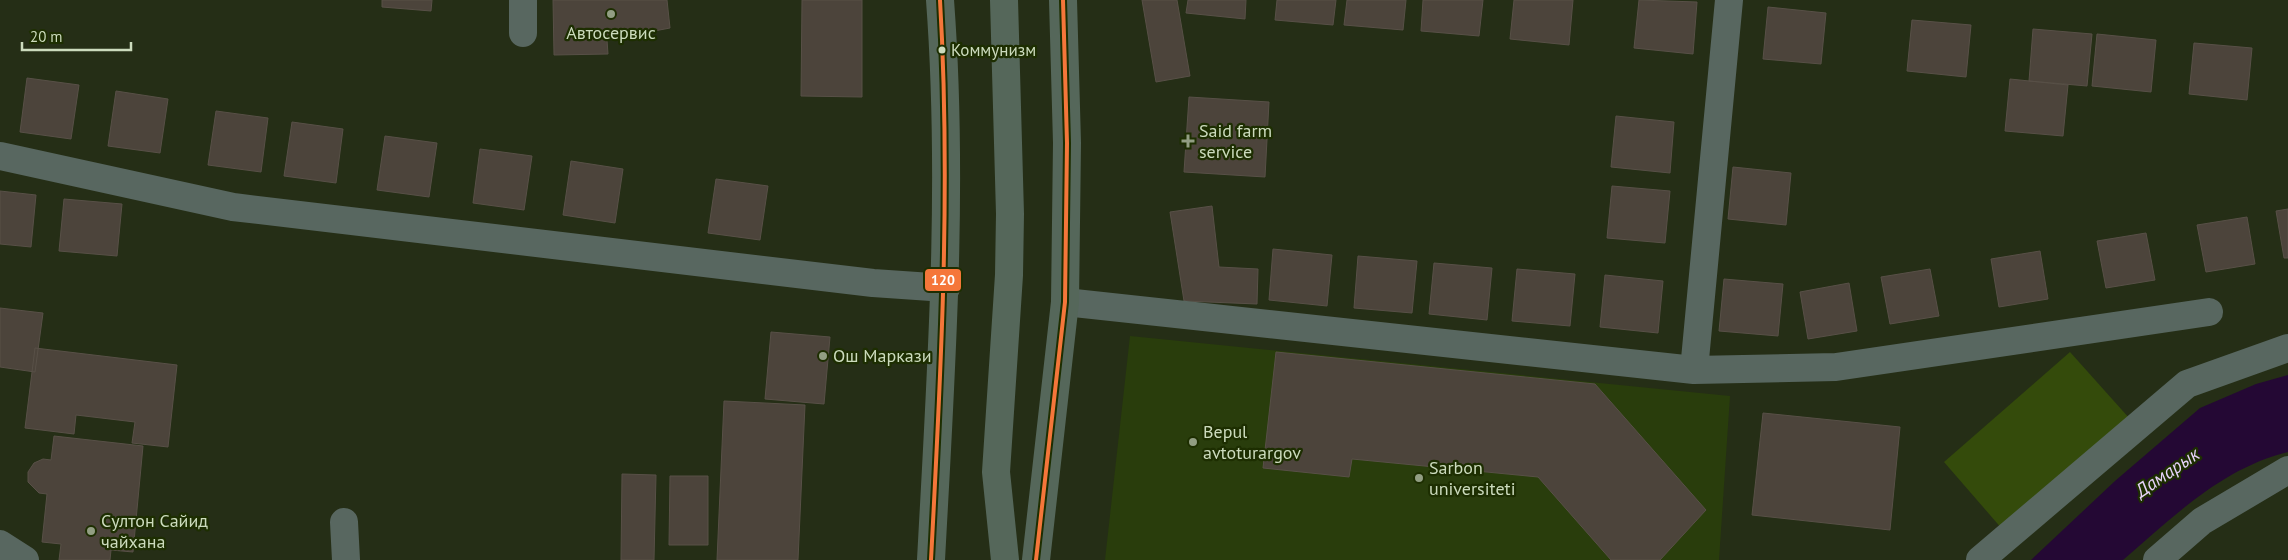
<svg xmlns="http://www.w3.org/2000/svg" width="2288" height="560" font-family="'PT Sans',sans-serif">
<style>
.built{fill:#293d0c}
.green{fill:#344b0b}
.water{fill:#240834}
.building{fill:#4c443b;stroke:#585047}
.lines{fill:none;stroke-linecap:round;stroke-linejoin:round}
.minor{stroke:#586760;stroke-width:28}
.major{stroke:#55675a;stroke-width:28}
.bus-1-casing{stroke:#1d2e01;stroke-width:8}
.bus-1{stroke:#f5763a;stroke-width:4}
.poi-dot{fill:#929e83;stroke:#1d2e01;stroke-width:2}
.bus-dot{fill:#ccdbbd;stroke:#1d2e01;stroke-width:2}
.labels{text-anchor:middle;stroke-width:4.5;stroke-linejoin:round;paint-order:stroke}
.bus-label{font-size:17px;fill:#ccdbbd;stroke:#1d2e01;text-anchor:start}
.poi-label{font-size:18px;fill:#ccdbbd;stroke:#1d2e01;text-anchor:start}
.water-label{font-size:19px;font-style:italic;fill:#e8d3fb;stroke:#1d2e01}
.line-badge{stroke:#1d2e01;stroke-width:2}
.badge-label{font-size:14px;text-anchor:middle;font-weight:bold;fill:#fff}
</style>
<rect width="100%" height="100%" fill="#252e16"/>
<path class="built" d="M1130,336L1730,396L1719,560H1105Z"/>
<path class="green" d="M2070,352L2130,419L2003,530L1944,462Z"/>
<path class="water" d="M2288,375V452C2222,468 2173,517 2123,560H2031L2115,481L2200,408L2256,384Z"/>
<path class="building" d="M382,0H432L431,11L382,7Z
M553,0H667L670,28L607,40L608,54L554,55Z
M802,0H862V97L801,96Z
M1142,0H1177L1190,76L1156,82Z
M1188,0H1246L1245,19L1186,13Z
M1277,0H1336L1333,25L1275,20Z
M1347,0H1406L1403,30L1344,25Z
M1423,0H1483L1479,36L1421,31Z
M1514,0H1573L1569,45L1510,39Z
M1639,0L1697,2L1693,54L1634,48Z
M1768,7L1826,13L1821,64L1763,59Z
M1912,20L1971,25L1966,77L1907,71Z
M2033,29L2092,34L2087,86L2029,81Z
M2097,34L2156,40L2151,92L2092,86Z
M2194,43L2252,48L2247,100L2189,94Z
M27,78L79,85L71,139L20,132Z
M2010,79L2068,85L2063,136L2005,131Z
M116,91L168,99L160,153L108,146Z
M1189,97L1269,102L1265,177L1184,172Z
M216,111L268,118L261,172L208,165Z
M1616,116L1674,122L1670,173L1611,167Z
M292,122L343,129L336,183L284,176Z
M385,136L437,143L429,197L377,190Z
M480,149L532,156L524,210L473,203Z
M571,161L623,169L615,223L563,215Z
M1733,167L1791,173L1786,225L1728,219Z
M716,179L768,186L760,240L708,233Z
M1612,186L1670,191L1665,243L1607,238Z
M0,191L36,195L31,247L0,244Z
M64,199L122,204L117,256L59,251Z
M1212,206L1219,267L1258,269L1257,304L1184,301L1170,212Z
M2288,209V258H2284L2276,211Z
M2247,217L2255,264L2206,272L2197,225Z
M2146,233L2155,280L2106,288L2097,241Z
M1273,249L1332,255L1327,306L1269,300Z
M2040,251L2048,299L1999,307L1991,259Z
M1358,256L1417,261L1412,313L1354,308Z
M1434,263L1492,268L1487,320L1429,314Z
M1517,269L1575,274L1570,326L1512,321Z
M1930,269L1939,316L1890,324L1881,277Z
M1605,275L1663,281L1658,333L1600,327Z
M1724,279L1783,284L1778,336L1719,331Z
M1849,283L1857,331L1808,339L1800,292Z
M0,308L43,313L35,372L0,367Z
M771,332L830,337L824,404L765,399Z
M35,348L177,365L168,447L132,443L135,422L76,415L74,434L25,428Z
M1276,352L1595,384L1706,510L1660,560H1611L1538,477L1352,459L1349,477L1263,468Z
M724,401L805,405L798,560H717Z
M1763,413L1900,427L1890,530L1752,515Z
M54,436L143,446L133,552L111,550L110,560H59L61,544L42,542L47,494L39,493L28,482V472L34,463L43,459L51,460Z
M622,474L656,475L654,560H621Z
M670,476H708V545H669Z"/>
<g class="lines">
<path class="minor" d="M523,33V0
M0,156L233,207L873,283L946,288
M1065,302L1694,370L1836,367L2209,312
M1694,370L1729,0
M344,522L346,560
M0,544L25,560
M1980,560L2187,384L2288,348
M2157,560L2202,521L2288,470"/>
<path class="major" d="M1004,0L1010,214L1009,275L996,472L1005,560
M931,560C941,374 954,186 940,0
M1036,560L1065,302L1067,143L1063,0"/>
<defs>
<path id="bus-1" d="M931,560C941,373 951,187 940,0
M1036,560L1065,302L1067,143L1063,0"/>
</defs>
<use href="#bus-1" class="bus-1-casing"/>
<use href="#bus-1" class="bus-1"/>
</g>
<g class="poi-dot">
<circle cx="611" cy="14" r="5"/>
<path d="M1185.5 133.5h5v5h5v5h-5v5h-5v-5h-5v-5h5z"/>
<circle cx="823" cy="356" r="5"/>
<circle cx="1193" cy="442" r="5"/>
<circle cx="1419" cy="478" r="5"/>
<circle cx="91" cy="531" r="5"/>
</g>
<circle class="bus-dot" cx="942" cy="50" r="4.5"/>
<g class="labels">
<g class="bus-label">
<text x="951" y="56">Коммунизм</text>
</g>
<g class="poi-label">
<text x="611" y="39" text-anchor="middle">Автосервис</text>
<text x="1199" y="137">Said farm<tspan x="1199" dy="21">service</tspan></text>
<text x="833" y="362">Ош Маркази</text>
<text x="1203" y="438">Bepul<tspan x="1203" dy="21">avtoturargov</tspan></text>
<text x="1429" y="474">Sarbon<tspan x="1429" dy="21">universiteti</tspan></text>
<text x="101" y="527">Султон Сайид<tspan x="101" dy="21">чайхана</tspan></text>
</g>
<g class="water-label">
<text transform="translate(2167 472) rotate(-34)" y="7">Дамарык</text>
</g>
</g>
<rect class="line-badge" x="924" y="268" width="38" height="24" rx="5" fill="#f5763a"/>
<g class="badge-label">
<text x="943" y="285">120</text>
</g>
<path d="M22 42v8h109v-8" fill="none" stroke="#ccdbbd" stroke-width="2.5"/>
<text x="30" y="42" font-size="15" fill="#ccdbbd" stroke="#1d2e01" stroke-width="4" paint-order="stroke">20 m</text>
</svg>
